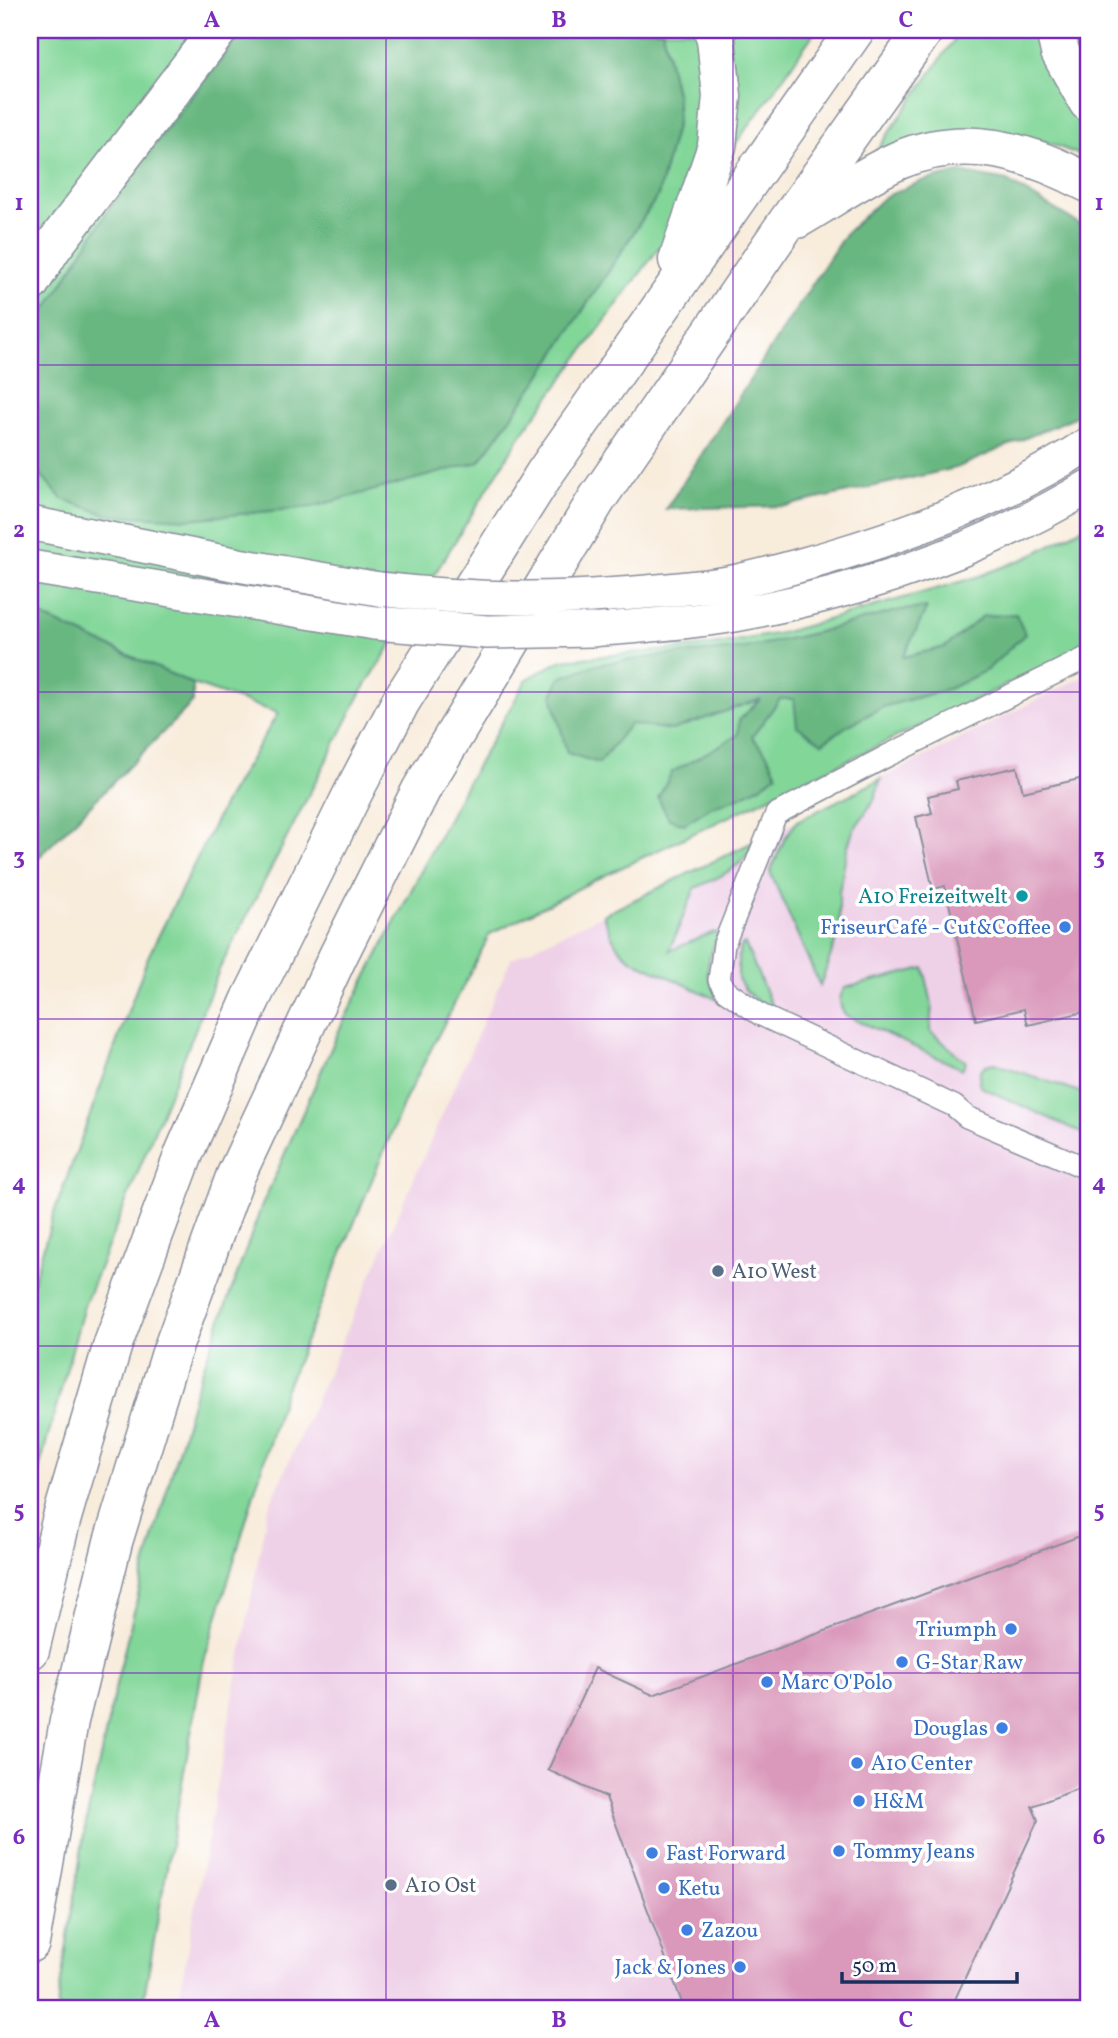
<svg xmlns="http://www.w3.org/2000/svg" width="1118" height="2038" font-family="Vollkorn,serif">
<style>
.built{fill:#eed0e7}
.green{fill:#81d698;stroke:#4e827b;stroke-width:2}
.forest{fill:#68b780;stroke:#42736f;stroke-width:2}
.building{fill:#da99bb}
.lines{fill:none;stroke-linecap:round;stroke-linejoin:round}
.street-casing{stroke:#8a8e9c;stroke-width:24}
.primary-casing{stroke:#8a8e9c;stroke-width:36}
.highway-casing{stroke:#8a8e9c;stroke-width:41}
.street{stroke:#fff;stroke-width:21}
.primary{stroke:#fff;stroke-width:33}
.highway{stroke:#fff;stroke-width:38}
.primary-bridge-casing{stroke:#8a8e9c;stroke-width:36;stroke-linecap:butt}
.primary-bridge{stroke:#fff;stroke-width:33}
.grid{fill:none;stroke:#7b2cbf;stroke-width:2;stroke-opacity:0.55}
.culture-dot{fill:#0f9aa8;stroke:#fff;stroke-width:2.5}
.shop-dot{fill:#3f7fe0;stroke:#fff;stroke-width:2.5}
.service-dot{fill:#5c6f8a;stroke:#fff;stroke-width:2.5}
.labels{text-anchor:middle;stroke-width:7;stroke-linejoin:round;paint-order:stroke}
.culture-label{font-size:21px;fill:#0d838f;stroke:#fff;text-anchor:end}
.shop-label{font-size:21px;fill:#366cbe;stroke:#fff;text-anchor:start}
.service-label{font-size:21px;fill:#4e5e75;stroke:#fff;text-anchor:start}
.neatline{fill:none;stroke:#7b2cbf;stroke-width:2.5}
.grid-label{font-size:23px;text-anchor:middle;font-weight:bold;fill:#7b2cbf}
</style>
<rect width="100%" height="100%" fill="#fff"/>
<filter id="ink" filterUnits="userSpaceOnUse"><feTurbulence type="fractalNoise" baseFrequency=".0143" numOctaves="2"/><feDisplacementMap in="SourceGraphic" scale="14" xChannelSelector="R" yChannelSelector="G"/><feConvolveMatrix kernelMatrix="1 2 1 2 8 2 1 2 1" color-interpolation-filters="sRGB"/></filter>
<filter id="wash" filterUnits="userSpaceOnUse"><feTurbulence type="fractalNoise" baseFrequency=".00686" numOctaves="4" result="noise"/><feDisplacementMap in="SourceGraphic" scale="28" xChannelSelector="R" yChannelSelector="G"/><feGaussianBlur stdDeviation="1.57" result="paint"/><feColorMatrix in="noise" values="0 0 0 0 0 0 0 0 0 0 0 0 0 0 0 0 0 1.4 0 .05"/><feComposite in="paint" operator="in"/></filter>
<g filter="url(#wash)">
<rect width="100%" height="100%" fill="#f8ecdb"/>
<path class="built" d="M1088,674V2008H177L267,1511L511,959L797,821Z"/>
<path class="green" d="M30,30H244L132,173L30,335Z
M662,30H816L767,101L519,438L360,695L220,968L84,1306L30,1502V1291L55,1210L148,957L226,800L278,713L193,684L30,611V462L62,499L108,515L479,462L537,381L658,195L677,122V98Z
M961,30H1042L1088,119V158L1041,140L1007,133L872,157Z
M1088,525V646L593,881L490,934L405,1100L284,1393L203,1665L142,2008H57L85,1827L117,1680L146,1563L197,1385L262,1205L341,1026L463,790L527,679L562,660L706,646L781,633L974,578L1026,558Z
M881,779L874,800L853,831L847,849L839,893V932L820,986L770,872L785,838L797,821Z
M755,841C744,868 720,877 695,888L669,951L714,932L717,933L718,935C706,966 700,977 725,1003L636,962C614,949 612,937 603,915Z
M745,944L746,946L772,1007C756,1004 746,993 738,979V957L742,945Z
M924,968L932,1004L930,1031L966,1062L962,1069L845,1015C839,1005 838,997 845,988Z
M994,1063L1088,1095V1136L983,1088L979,1083L980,1071L986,1065Z"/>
<path class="forest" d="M244,30H662L677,98V122L658,195L537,381L479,462L312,507L190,519L108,515L62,499L30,462V335L132,173Z
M959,172L1007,181L1088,229V407L1072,418L956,468L786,506L666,509L845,234L884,197L922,181Z
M927,608L903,657L945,647L983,616L1016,614L1025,634L987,670L951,688L883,707L847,726L822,743L797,726L794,699H780L752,737L767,754L777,774L761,786L739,797L711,807L684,824L669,819L658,798L672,772L738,735L739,720L761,699L672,730L630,724L599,763L567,753L552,695L560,678L594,665L665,655L740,649L811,634L900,610Z
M30,611L193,684V702L30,866Z"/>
<g id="blocks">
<path class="building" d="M1017,767L1023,792L1088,777V1011L1028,1025L1024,1009L976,1020L945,886L933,889L916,817L932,813L928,796L958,789L956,781Z
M1088,1533V1785L1032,1806L1038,1820L951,2008H684L606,1797L548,1770L595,1668L653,1695Z"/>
</g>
</g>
<g filter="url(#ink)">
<use href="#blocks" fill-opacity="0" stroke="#8a8e9c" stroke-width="2"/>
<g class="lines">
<defs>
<path id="street" d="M1088,657L887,756L776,814L724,944L719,980L726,991L761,1015L954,1106L967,1117L1088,1169"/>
<path id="primary" d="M30,523L238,565L379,589
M30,567L375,623
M607,595C647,592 688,589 728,583C761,577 794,567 826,558C918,531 1008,496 1088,444
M592,630C640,626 688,623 735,615C858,592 980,552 1088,487"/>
<path id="highway" d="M1055,30L1060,52L1088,102
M797,219C830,200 863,176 899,160C964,132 1028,151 1088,183
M678,260L717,146L722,96L716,39L713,30
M30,283L52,248L218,30
M30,1650L61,1521L113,1344L185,1151L251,999L354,791L401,701L545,473L855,30
M30,1943L69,1721L113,1542L170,1356L235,1177L338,956L421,790L597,499L783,228L924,30"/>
</defs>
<use href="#street" class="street-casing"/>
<use href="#primary" class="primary-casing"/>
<use href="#highway" class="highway-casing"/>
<use href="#street" class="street"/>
<use href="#primary" class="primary"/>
<use href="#highway" class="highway"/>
<defs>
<path id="primary-bridge" d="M379,589C455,598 530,601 607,595
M375,623L487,632L592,630"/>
</defs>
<use href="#primary-bridge" class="primary-bridge-casing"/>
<use href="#primary-bridge" class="primary-bridge"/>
</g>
</g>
<path class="grid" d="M386,30V2008M733,30V2008M30,365H1088M30,692H1088M30,1019H1088M30,1346H1088M30,1673H1088"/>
<circle class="culture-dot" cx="1022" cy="896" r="7"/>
<g class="shop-dot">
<circle cx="1065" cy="927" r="7"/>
<circle cx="1011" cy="1629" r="7"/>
<circle cx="902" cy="1662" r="7"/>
<circle cx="767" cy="1682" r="7"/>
<circle cx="1002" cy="1728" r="7"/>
<circle cx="857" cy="1763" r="7"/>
<circle cx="859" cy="1801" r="7"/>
<circle cx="839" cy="1851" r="7"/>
<circle cx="652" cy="1853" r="7"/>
<circle cx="664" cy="1888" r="7"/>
<circle cx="687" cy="1930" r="7"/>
<circle cx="740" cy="1967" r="7"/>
</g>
<g class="service-dot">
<circle cx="718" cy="1271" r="7"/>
<circle cx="391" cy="1885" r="7"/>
</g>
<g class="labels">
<g class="culture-label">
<text x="1008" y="903">A10 Freizeitwelt</text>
</g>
<g class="shop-label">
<text x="1051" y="934" text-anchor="end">FriseurCafé - Cut&amp;Coffee</text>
<text x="997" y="1636" text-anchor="end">Triumph</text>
<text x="916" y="1669">G-Star Raw</text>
<text x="781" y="1689">Marc O'Polo</text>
<text x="988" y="1735" text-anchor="end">Douglas</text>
<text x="871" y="1770">A10 Center</text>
<text x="873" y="1808">H&amp;M</text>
<text x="853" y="1858">Tommy Jeans</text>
<text x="666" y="1860">Fast Forward</text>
<text x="678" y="1895">Ketu</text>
<text x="701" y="1937">Zazou</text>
<text x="726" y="1974" text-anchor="end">Jack &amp; Jones</text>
</g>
<g class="service-label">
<text x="732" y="1278">A10 West</text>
<text x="405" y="1892">A10 Ost</text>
</g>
</g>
<rect width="1118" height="2038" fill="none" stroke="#fff" stroke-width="77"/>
<path d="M842 1972v10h175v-10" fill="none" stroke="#1b2f5e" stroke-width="3.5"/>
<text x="852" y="1972" font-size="21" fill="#1b2f5e" stroke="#ffffff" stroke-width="5" paint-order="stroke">50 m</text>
<rect x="38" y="38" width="1042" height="1962" class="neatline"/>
<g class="grid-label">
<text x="212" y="27">A</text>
<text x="559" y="27">B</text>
<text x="906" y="27">C</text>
<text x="19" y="210">1</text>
<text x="1099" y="210">1</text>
<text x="19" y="537">2</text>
<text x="1099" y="537">2</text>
<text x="19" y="864">3</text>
<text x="1099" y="864">3</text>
<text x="19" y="1190">4</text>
<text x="1099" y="1190">4</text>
<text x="19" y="1517">5</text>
<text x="1099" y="1517">5</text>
<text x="19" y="1844">6</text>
<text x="1099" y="1844">6</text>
<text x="212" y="2027">A</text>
<text x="559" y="2027">B</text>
<text x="906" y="2027">C</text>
</g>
</svg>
